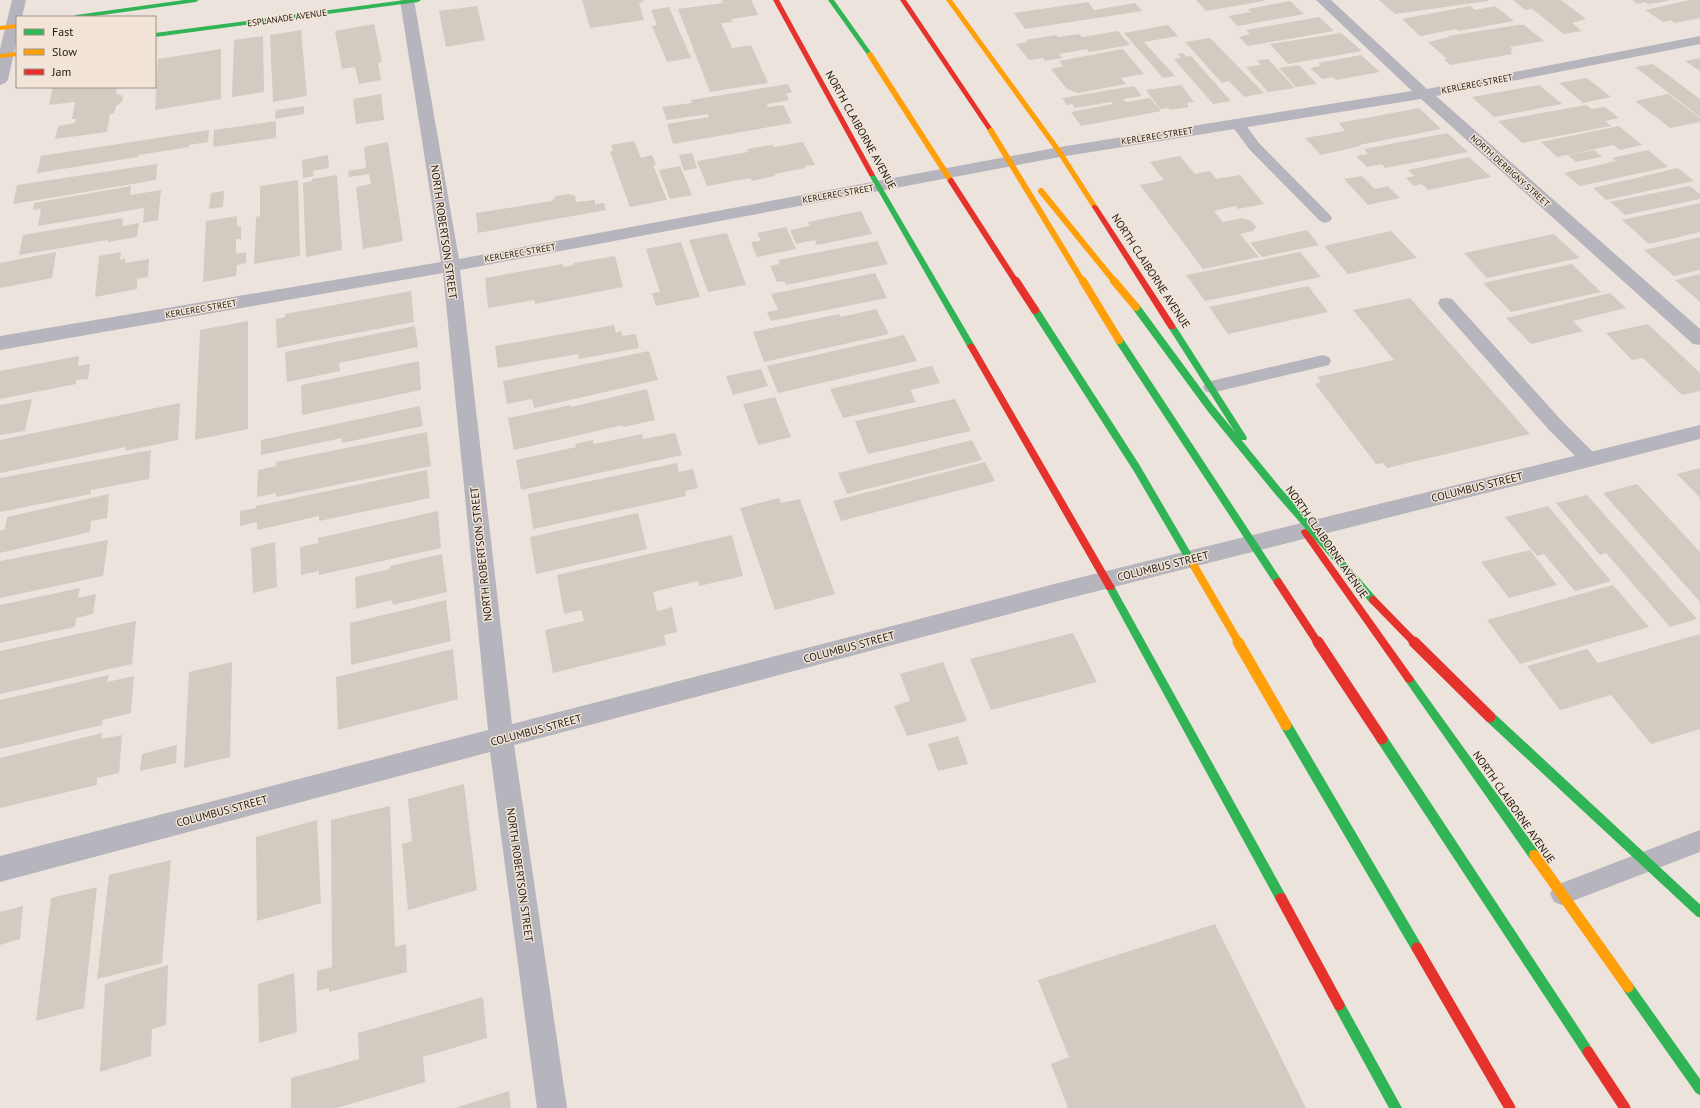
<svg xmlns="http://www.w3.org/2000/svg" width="1700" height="1108" font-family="'PT Sans',sans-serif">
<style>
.building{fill:#d3cac2}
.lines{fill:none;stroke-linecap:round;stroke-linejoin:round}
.lane{fill:#b6b4bd;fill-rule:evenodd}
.street{fill:#b6b4bd;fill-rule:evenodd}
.fast{fill:#30b455;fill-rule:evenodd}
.slow{fill:#ff9f0a;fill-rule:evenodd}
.jam{fill:#e5322d;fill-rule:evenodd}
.fast-bridge-far1{stroke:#30b455;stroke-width:8}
.fast-bridge{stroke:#30b455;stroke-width:11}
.slow-bridge-far2{stroke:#ff9f0a;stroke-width:6}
.slow-bridge-far1{stroke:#ff9f0a;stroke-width:8}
.slow-bridge{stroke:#ff9f0a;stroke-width:11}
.jam-bridge-far2{stroke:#e5322d;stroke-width:6}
.jam-bridge-far1{stroke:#e5322d;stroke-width:8}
.jam-bridge{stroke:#e5322d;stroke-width:11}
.labels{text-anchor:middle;stroke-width:3;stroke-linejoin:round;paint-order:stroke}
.far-street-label{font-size:9px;fill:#1c1812;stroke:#f2e4d6}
.street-label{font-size:11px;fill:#1c1812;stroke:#f2e4d6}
</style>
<rect width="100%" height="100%" fill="#ece4dc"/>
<path class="building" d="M582,0H643L644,2L639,3L644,20L590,28Z
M722,0H751L758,15L731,19L732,22L721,23L732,48L751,45L768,83L710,92L678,9L723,3Z
M1196,0H1264V1L1206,11Z
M1379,0H1488V1L1395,14Z
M1513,0H1561L1586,19L1572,23L1582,31L1564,34L1532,9L1525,10Z
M1632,0H1668V1L1648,4L1645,2L1637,4Z
M1690,0H1700V18L1675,23L1671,20L1663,22L1645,10Z
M1290,1L1304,14L1238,26L1228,16L1251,12L1248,9Z
M1088,2L1094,10L1135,3L1142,11L1025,29L1014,13Z
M477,6L485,40L446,47L439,11Z
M1470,6L1475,10L1495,6L1514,21L1459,31L1456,29L1420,36L1402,19Z
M669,7L691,58L667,62L652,26L657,25L651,10Z
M1319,17L1334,31L1248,46L1239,37L1250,34L1246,30Z
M374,24L382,62L378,63L381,80L359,84L355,67L342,69L335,31Z
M1168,25L1178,36L1144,42L1175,76L1163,78L1124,33Z
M1517,25H1524L1544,41L1510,47L1513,50L1510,51L1513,54L1450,65L1444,59H1447L1428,42L1450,37L1448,36Z
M301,30L307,96L273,102L270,35Z
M1118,31L1130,45L1089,52L1087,49L1059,54L1062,58L1045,61L1043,58L1029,60L1016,44L1027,42L1026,40L1056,35L1058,37L1079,34L1082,37Z
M1341,33L1362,51L1288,64L1270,44Z
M263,36L264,92L232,97L234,40Z
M1210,38L1264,93L1244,97L1229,81L1222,83L1185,42Z
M221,49V99L155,110L158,59Z
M1123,49L1144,74L1121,78L1126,84L1078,93L1067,89L1051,69L1063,66L1059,61Z
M1183,53L1187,57L1191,56L1231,101L1213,104L1174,59L1181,58L1178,54Z
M1361,55L1380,72L1336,80L1333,77L1322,79L1310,68L1321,66L1318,63Z
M1700,58V71L1685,61Z
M1268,59L1295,88L1268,92L1246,67L1261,65L1257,60Z
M1653,64L1700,99V117L1635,67Z
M1299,65L1317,84L1296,87L1279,68Z
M1587,78L1611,97L1583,103L1559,83Z
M788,84L792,92L786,94L789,100L767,104L768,107L783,105L792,123L673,144L667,124L709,117L708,114L667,120L662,107L692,103L691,100Z
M1181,85L1194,102L1187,103L1189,107L1170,110L1168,108L1160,109L1146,90Z
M1539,85L1562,104L1494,117L1472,97Z
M1134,86L1142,96L1123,99L1126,102L1150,98L1161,111L1081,126L1071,112L1113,104L1111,102L1075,108L1072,104L1067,105L1062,98Z
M53,87H117L116,93L123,96L122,102L116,106L114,113L110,114L107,132L55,139L58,126L75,123L76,119H72L75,102L49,105Z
M381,94L384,120L356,124L353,99Z
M1668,94L1700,118V122L1670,128L1635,101Z
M1586,105L1592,109L1605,107L1619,118L1605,121L1611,126L1522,143L1498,121Z
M304,106V114L275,119L276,110Z
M1419,108L1441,129L1359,145L1360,146L1321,155L1305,138L1345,131L1339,123Z
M276,121V138L213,147L214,130Z
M1619,126L1642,145L1620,150L1614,145L1557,157L1541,142Z
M209,130L208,142L189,145V147L139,155L138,157L37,173L41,156Z
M1447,133L1468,152L1385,168L1382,164L1367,167L1356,156L1368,154L1364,149Z
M634,141L641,158L652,155L656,165H653L667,200L630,207L610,152L613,151L611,145Z
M388,142L403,241L363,249L356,187L371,184L369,174L349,177L348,171L366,168L364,147Z
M803,142L815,165L805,166V168L775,174V176L752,181L750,178L707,186L697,161L748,152L747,149L772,145L774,147Z
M1594,150L1602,157L1576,162L1568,155Z
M1648,150L1668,167L1580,186L1564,173L1616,161L1612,158Z
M692,153L697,168L684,171L679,155Z
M328,155L329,168L313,171L314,176L303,178L302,160Z
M1180,156L1195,174L1210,171L1216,179L1240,175L1264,204L1238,209L1236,206L1214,211L1223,222L1242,218L1251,221L1256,227L1253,231L1240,234L1259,257L1203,269L1140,185L1164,180L1150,162Z
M1469,157L1491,177L1428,190L1422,184L1414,186L1406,178L1414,176L1408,170Z
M157,164L156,180L13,204L17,185Z
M680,166L692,195L670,199L659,170Z
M1678,168L1694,181L1606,200L1593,188Z
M337,175L342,250L306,257L303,183L312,181V179Z
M1362,176L1375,189L1388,186L1400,198L1368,205L1344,179Z
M298,180L300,256L254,264L256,217L260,216V186Z
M131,186L130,195L161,190L158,220L143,223L144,208L38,226L41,209L33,210L34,203Z
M1690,186L1700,194V199L1625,215L1610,202Z
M224,191L223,207L209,209L211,193Z
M570,194L575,196L576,202L595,200V204L604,203L606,210L478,233L476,213L552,201L556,196Z
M1700,203V232L1649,244L1622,220Z
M861,211L872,234L817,245L815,240L796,244L790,230L810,226L808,222Z
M237,216V227L241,226V239H236V254L246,252V263L237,265L236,276L203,282L206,221Z
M123,218L122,226L139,223L137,237L108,242V240L19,255L23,235Z
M786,227L796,249L757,257L751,242L761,241L757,233Z
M1307,230L1319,245L1262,257L1250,243Z
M1391,231L1417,258L1348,274L1324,246Z
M727,233L746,285L708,292L689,240Z
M1554,234L1580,258L1487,278L1464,253Z
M1700,237V270L1674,276L1644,250Z
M877,241L888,264L786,285L784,281L777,282L770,266L780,264L778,260Z
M681,242L700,297L656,306L652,293L660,292L646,249Z
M56,252L52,278L0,288V263Z
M121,252L120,260L125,258V263L149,259L148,277L137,279V289L95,297L99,256Z
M1300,252L1321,277L1205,301L1186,275Z
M615,256L623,287L535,304L534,300L488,308L485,278L563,264V267L574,265V263Z
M1572,264L1601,292L1511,312L1483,283Z
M875,273L887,298L771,321L767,312L778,310L771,294Z
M1700,274V302L1675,280Z
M1308,286L1328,312L1228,334L1209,307Z
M411,291L414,322L277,348L276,319L285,317V314Z
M1610,293L1626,308L1573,321L1583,331L1531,344L1506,318Z
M1410,298L1530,434L1387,468L1383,463L1376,464L1315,384L1321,382L1317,377L1394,360L1353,310Z
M876,309L889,334L764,362L753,332L839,314L841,317Z
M248,321V429L195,440L200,330Z
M1648,324L1700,373V391L1682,395L1643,358L1632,360L1606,333Z
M614,325L616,333L621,331L622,336L636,334L639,348L579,359L578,354L498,368L495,346Z
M415,326L418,347L339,363L340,371L287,382L285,352Z
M904,335L917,361L778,393L767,366Z
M649,351L658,380L534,408L532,399L507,404L503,381Z
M79,356L78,366L90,364L88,379L76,380V384L0,399V371Z
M419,361L421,390L302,415L301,385Z
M932,366L940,383L910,390L916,402L843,418L830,389Z
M761,369L768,386L733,395L726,376Z
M647,389L655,420L623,427V425L514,450L508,418L571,405V407Z
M775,397L791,437L758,445L743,404Z
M32,399L25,431L0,435V405Z
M955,399L971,431L868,454L855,421Z
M180,403L178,440L125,451L126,447L0,473V440Z
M420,406L423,426L342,443V438L261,455V440Z
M427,432L431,466L276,497V493L257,497L258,470L276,466V462Z
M675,433L682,455L521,490L516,460L576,447L575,444L593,440L594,444L642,434L643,439Z
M972,440L982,460L847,494L838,473Z
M151,450L149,479L91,490V494L0,512V478Z
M985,462L995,481L841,521L833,501Z
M677,463L679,472L693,469L698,488L685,491L686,496L533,529L528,494Z
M1700,468V498L1677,474Z
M427,470L430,498L319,521V516L257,530V522L240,526V511L256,508V506Z
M1637,484L1700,552V602L1603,493Z
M109,494L107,518L91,521L90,532L0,553V531L5,529L7,517Z
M1587,495L1697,619L1670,627L1606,553L1600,555L1556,503Z
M779,498L781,503L800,499L835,594L775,610L740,508Z
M1548,506L1611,581L1575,591L1544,554L1537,556L1505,517Z
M438,511L441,548L319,575V571L301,575L300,547L319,543L318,538Z
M638,513L647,549L536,574L530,537Z
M732,535L743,576L699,586L698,581L653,592L657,611L672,607L677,632L664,635L666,645L553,673L545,630L584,621L581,610L564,614L557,575Z
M108,540L103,576L0,598V561Z
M275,542L277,587L253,593L251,548Z
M1530,550L1557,585L1509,598L1481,562Z
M442,554L447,592L393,605L392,600L356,609L355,577L390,569V566Z
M1613,585L1649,627L1520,664L1487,620Z
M80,588L78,598L96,594L93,614L76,618L75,627L0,643V605Z
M446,600L451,641L351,665L350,623Z
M136,621L132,664L0,694V651Z
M1073,633L1097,682L991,710L970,659Z
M1700,634V729L1651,744L1611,695L1560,710L1527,666L1587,649L1598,663Z
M453,649L458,699L338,730L336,677Z
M232,662L230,757L184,768L189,672Z
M943,662L967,721L907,736L894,706L910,701L900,674Z
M109,675L107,682L134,676L131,713L102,720V725L0,749V700Z
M102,733L101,739L122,735L119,773L97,778V785L0,808V758Z
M958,736L968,764L938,771L928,744Z
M177,745L176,763L140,771L142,754Z
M464,784L477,890L408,910L402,844L412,841L408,799Z
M390,806L395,947L406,944L407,972L329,992V988L317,991V971L332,967L331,820Z
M317,820L321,903L257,921L256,837Z
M171,860L162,963L97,979L109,875Z
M97,887L84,1008L36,1021L51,898Z
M23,906L20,939L0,945V912Z
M1215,924L1306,1108H1068L1051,1064L1069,1057L1038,980Z
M168,965L166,1025L152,1029L151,1056L100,1072L105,984Z
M294,973L297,1032L259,1043L258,984Z
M483,997L487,1038L423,1057L425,1082L337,1108H291V1078L359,1059L358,1033Z
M509,1091L511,1108H455Z"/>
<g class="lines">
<path class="lane" d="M1237,119L1242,120L1259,143L1330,215L1332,218L1330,221L1325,223L1320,221L1249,149L1230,123L1232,120Z
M1446,298L1452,299L1562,421L1595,454L1598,459L1595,464L1589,466L1583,464L1550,431L1440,307L1438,303L1440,299Z
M1323,355L1329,357L1331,361L1329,365L1211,393L1205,391L1203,387L1205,383L1211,381Z
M1700,830V852L1562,905L1554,902L1550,894L1554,886Z"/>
<path class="street" d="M12,0H26L22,17H17V39L8,80L5,83L0,85V49Z
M400,0H414L459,259L1060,147L1412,91L1316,0H1331L1427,89L1700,36V44L1436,96L1700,329V345L1693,344L1421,99L1060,157L460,270L512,724L1066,581L1700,425V439L1066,599L514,745L567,1108H537L490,752L0,882V856L488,730L443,273L0,350V336L441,262Z"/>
<path class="fast" d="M184,0H199L196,2L88,17H73L76,15Z
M405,0H421L418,2L155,37V33Z
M828,0H834L873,55L872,56H868Z
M872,173L875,175L975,346L974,348H968L967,346L869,175Z
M1172,324L1175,325L1246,436L1247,438L1246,440H1240L1168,327Z
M1110,583L1113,584L1285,894L1287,898L1285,902L1281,903L1277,902L1107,590L1105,587L1107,584Z
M1409,675L1412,676L1538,851L1539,855L1538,859L1534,860L1530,859L1406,682L1404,679L1406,676Z
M1628,981L1632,983L1700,1079V1095L1696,1093L1624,991L1622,987L1624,983Z
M1339,999L1343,1001L1402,1108H1389L1335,1009L1333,1005L1335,1001Z"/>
<path class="slow" d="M946,0H952L1062,151L1098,207L1097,209H1093L1057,153Z
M17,24V28L0,30V26Z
M17,52V56L0,58V54Z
M1534,850L1538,851L1632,983L1634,987L1632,991L1628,993L1624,991L1530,859L1529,855L1530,851Z"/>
<path class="jam" d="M773,0H779L875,175L874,176H870L869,175Z
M900,0H906L994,131L993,132H989Z
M1093,205H1095L1098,207L1175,325V329H1169L1092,207Z
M971,343L975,346L1113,584L1115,587L1113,590H1107L967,346Z
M1305,529L1308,530L1412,676L1414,679L1412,682L1409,683L1406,682L1302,534L1301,532L1302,530Z
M1281,893L1285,894L1343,1001L1345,1005L1343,1009L1339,1011L1335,1009L1277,902L1275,898L1277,894Z"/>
<path class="fast-bridge-far1" d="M1136,307L1211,409L1277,490L1373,600
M1035,310L1136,467L1194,566
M1119,340L1278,582"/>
<path class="fast-bridge" d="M1490,717L1700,912
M1286,725L1417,948
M1382,739L1588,1052"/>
<path class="slow-bridge-far2" d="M870,55L951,181
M991,131L1083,282
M1041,191L1115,282"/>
<path class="slow-bridge-far1" d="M1083,281L1119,340
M1114,281L1136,307
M1194,566L1239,643"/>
<path class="slow-bridge" d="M1238,642L1286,725"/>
<path class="jam-bridge-far2" d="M951,181L1016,282"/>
<path class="jam-bridge-far1" d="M1016,281L1035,310
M1278,582L1318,643
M1373,600L1415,643"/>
<path class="jam-bridge" d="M1318,642L1382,739
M1414,642L1490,717
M1417,948L1510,1108
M1588,1052L1625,1108"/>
</g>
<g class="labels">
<g class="far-street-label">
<text transform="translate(287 18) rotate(-8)" y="3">ESPLANADE AVENUE</text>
<text transform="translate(1477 84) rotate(-11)" y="3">KERLEREC STREET</text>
<text transform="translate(1157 136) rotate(-9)" y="3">KERLEREC STREET</text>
<text transform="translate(1510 171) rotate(42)" y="3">NORTH DERBIGNY STREET</text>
<text transform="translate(838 194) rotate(-10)" y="3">KERLEREC STREET</text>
<text transform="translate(520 253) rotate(-10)" y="3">KERLEREC STREET</text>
<text transform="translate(201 309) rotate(-10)" y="3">KERLEREC STREET</text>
</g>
<g class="street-label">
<text transform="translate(861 130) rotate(61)" y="4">NORTH CLAIBORNE AVENUE</text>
<text transform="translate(444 232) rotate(82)" y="4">NORTH ROBERTSON STREET</text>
<text transform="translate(1151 271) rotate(57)" y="4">NORTH CLAIBORNE AVENUE</text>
<text transform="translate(1477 487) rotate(-14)" y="4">COLUMBUS STREET</text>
<text transform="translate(1327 542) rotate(55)" y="4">NORTH CLAIBORNE AVENUE</text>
<text transform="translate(481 554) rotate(-96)" y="4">NORTH ROBERTSON STREET</text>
<text transform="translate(1163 566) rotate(-14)" y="4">COLUMBUS STREET</text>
<text transform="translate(849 647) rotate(-15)" y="4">COLUMBUS STREET</text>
<text transform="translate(536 730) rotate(-15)" y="4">COLUMBUS STREET</text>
<text transform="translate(1514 807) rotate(55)" y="4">NORTH CLAIBORNE AVENUE</text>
<text transform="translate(222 811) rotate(-15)" y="4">COLUMBUS STREET</text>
<text transform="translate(520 875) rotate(82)" y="4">NORTH ROBERTSON STREET</text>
</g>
</g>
<rect x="16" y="16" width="140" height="72" fill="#f2e4d6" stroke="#9c9288"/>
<rect x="24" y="29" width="20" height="6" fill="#30b455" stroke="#9c9288"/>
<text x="52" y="36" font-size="12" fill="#1c1812">Fast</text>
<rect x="24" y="49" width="20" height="6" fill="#ff9f0a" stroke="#9c9288"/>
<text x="52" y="56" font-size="12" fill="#1c1812">Slow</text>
<rect x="24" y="69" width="20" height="6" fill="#e5322d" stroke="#9c9288"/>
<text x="52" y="76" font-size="12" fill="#1c1812">Jam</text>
</svg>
